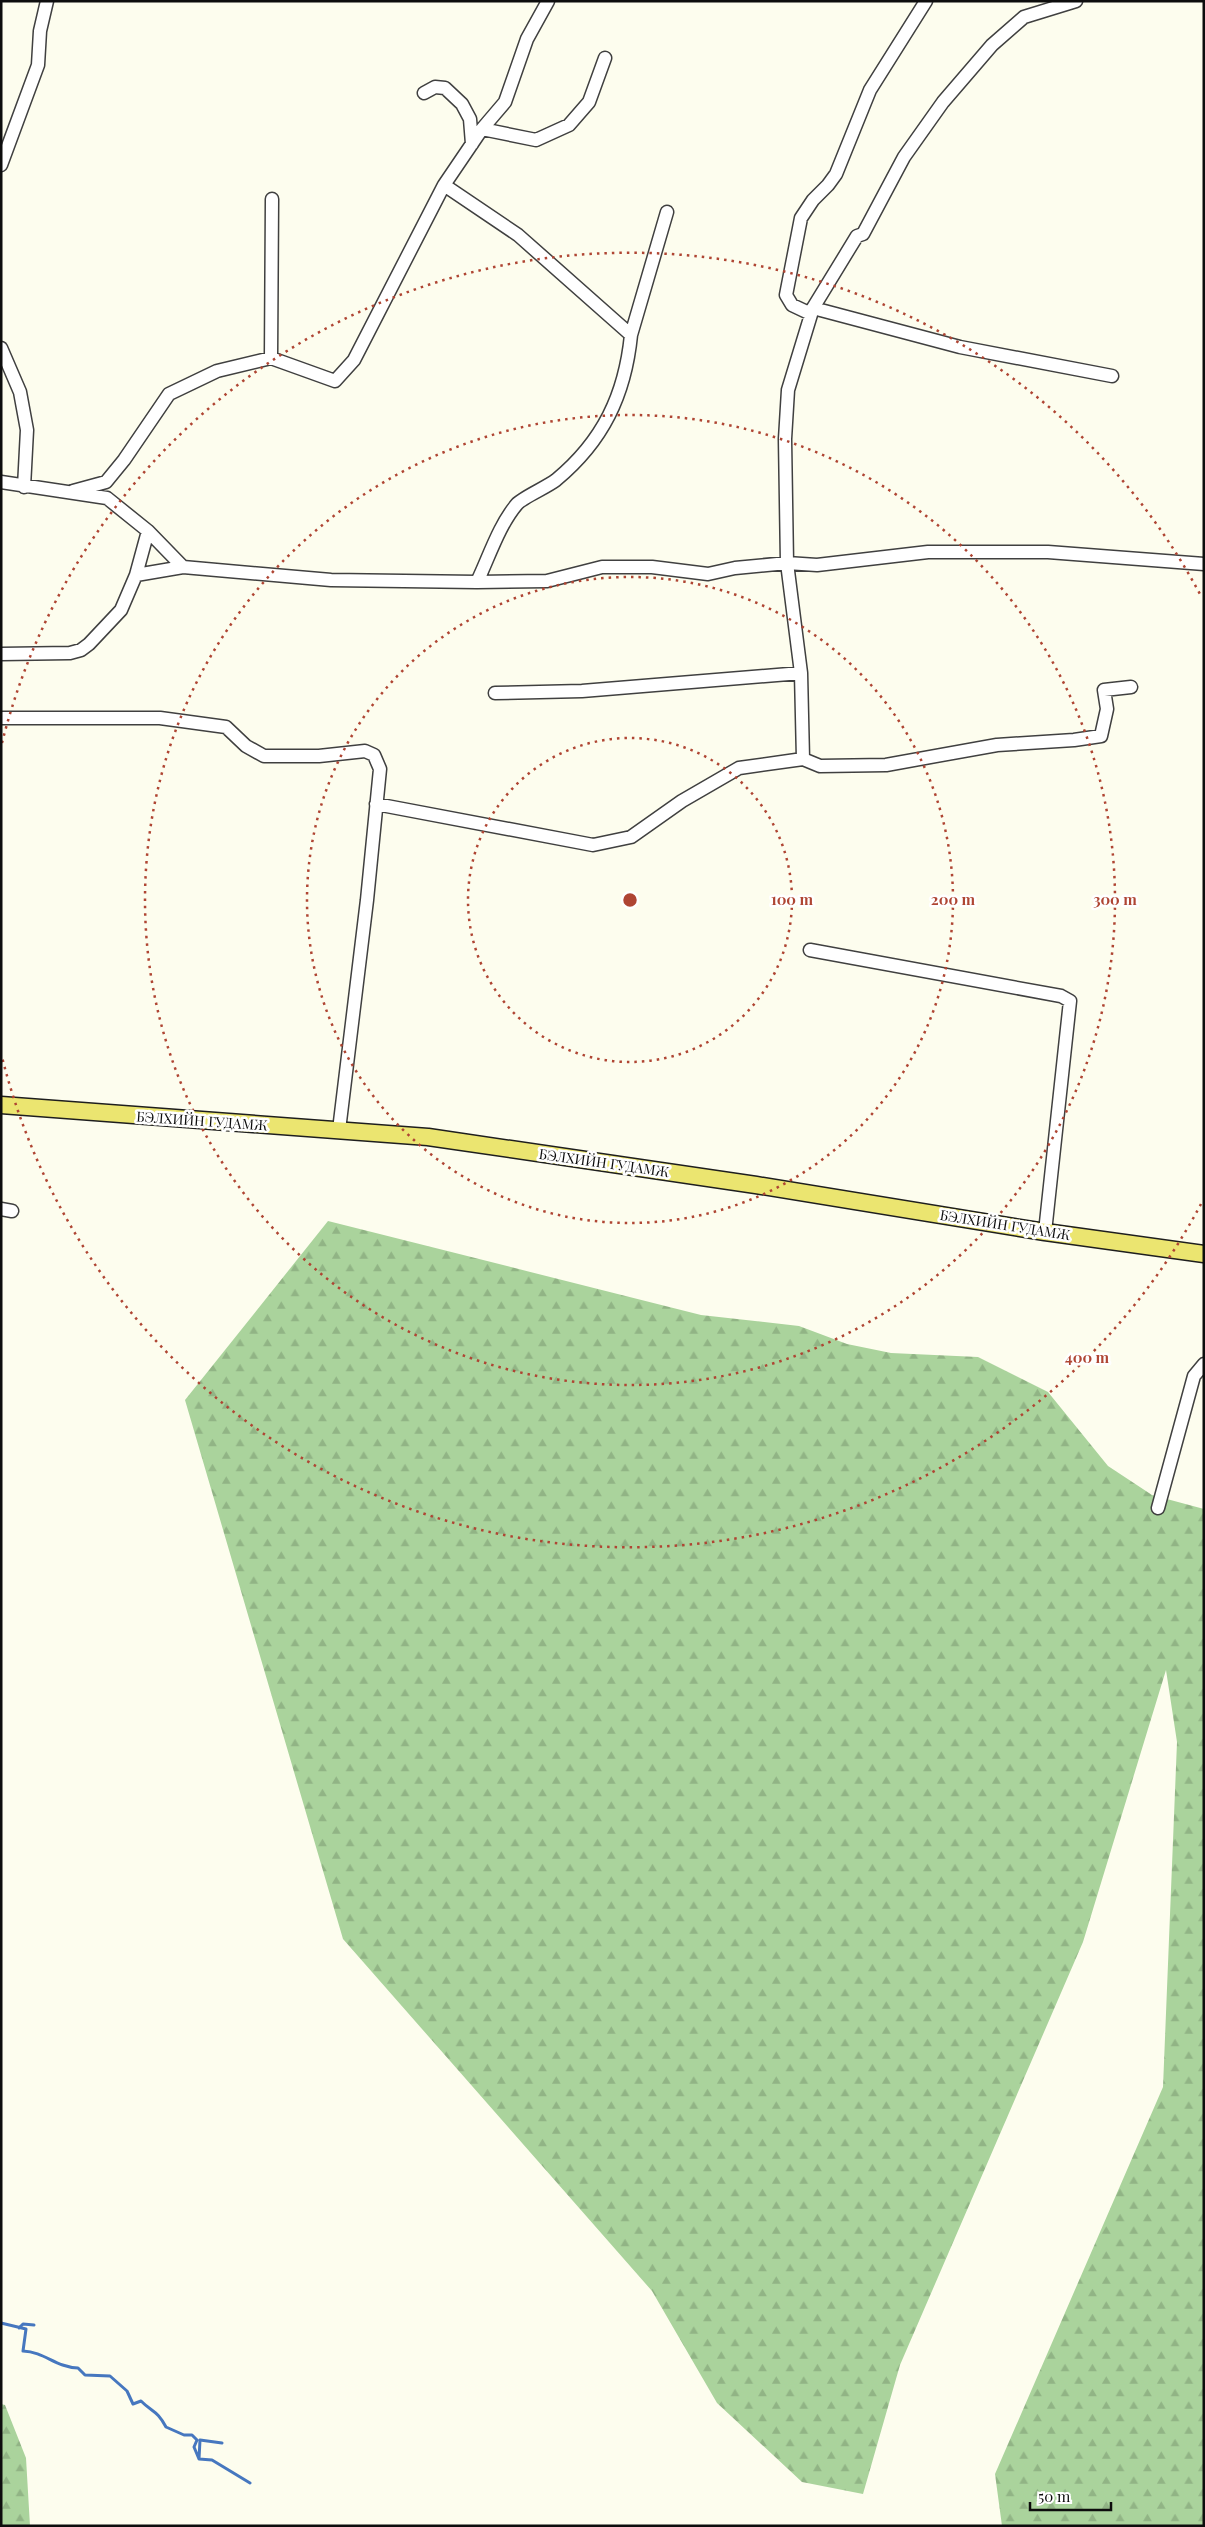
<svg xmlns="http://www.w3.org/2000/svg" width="1205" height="2527" font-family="'Playfair Display',serif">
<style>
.forest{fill:url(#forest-firs)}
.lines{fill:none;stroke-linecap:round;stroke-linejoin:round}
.stream{stroke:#4677bf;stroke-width:3}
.minor-casing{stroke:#404040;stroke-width:15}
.major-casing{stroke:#1e1e1e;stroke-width:19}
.minor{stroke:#fff;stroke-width:12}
.major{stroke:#ebe570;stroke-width:16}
.ring{fill:none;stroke:#af4533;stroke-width:2.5;stroke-dasharray:2.5 5}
.labels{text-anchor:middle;stroke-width:5;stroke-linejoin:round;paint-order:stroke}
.street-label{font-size:14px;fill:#0d0d0d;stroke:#fff}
.centre{fill:#af4533;stroke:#fff;stroke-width:2.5}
.ring-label{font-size:15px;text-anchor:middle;font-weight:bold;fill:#af4533;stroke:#fff;stroke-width:5;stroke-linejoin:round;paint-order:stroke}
</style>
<defs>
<pattern id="forest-firs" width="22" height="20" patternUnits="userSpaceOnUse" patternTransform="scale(1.25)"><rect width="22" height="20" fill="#aad39c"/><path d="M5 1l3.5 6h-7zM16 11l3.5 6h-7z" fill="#91b485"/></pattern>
</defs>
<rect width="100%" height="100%" fill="#fdfdee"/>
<path class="forest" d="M328,1221L701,1315L799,1326L847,1344L891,1353L978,1357L1048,1392L1108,1466L1152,1495L1204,1509V2526H1002L995,2474L1163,2087L1177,1742L1166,1670L1083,1942L900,2365L863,2494L802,2482L717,2403L652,2291L343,1939L185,1400Z
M1,2404L5,2405L26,2458L30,2526H1Z"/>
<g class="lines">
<path class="stream" d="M1,2323L26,2329L23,2351C45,2352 55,2367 78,2368L85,2375L110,2376L127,2391L133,2404L141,2401C153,2413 157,2410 166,2427L184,2435H192L197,2440L194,2447L199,2459L200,2440L222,2443
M19,2328L23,2324L34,2325
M199,2459L212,2460L250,2483"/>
<defs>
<path id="minor" d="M424,93L435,87L445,88L462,104L470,119L472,144
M482,129L536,140L569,125L589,102L605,58
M1,165L38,65L40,31L47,1
M444,185L518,235L631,335
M813,308L960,347L1112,376
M811,314L792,305L786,295L801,218L813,200L828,185L836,174L870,90L926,1
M1,348L20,392L27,430L24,487
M271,358L272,199
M1,482L107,498L148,531L183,567L331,580L477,582L547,581L602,567H652L708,574L735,568L787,563L817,565L928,552H1048L1204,564
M73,491L106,482L124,460L169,394L217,371L271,358L335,381L354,360L444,185L482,129L505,102L527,39L548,1
M136,575L183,567
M477,582C489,557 499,525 517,504C522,498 547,487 556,480C603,441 625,395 631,335L667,212
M1,654L70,653L81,650L89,644L121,610L136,575L148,531
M495,693L582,691L801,673
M1,718H160L226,727L246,746L264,756H319L365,751L374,755L380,769L367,900L339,1130
M803,759L801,673L787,563L785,439L788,390L813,308L857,236L863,234L904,157L943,102L992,45L1024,17L1076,1
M376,804L593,845L631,837L682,801L739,768L803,759L820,766L886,765L997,745L1074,740L1101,736L1107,709L1104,690L1131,687
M810,950L1061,996L1070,1001L1045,1232
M1,1209L12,1211
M1158,1508L1194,1376L1204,1364"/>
<path id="major" d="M1,1105L428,1137L756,1185L1045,1232L1204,1254"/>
</defs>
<use href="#minor" class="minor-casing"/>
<use href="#major" class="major-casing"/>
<use href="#minor" class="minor"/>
<use href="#major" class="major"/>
</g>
<g class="ring">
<circle cx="630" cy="900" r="162"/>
<circle cx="630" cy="900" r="323"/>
<circle cx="630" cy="900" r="485"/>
<path d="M1201 1204A647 647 0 0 1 2 1057M2 743A647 647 0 0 1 1201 596"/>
</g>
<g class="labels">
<g class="street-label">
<text transform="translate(202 1121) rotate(4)" y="5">БЭЛХИЙН ГУДАМЖ</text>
<text transform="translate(604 1163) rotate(8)" y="5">БЭЛХИЙН ГУДАМЖ</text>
<text transform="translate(1005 1225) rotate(9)" y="5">БЭЛХИЙН ГУДАМЖ</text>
</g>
</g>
<circle cx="630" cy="900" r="8" class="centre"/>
<g class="ring-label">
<text x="792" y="905">100 m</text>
<text x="953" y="905">200 m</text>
<text x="1115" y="905">300 m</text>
<text x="1087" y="1363">400 m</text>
</g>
<rect width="1205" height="2527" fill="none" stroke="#0d0d0d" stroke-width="5"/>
<path d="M1030 2502v8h81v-8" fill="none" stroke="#0d0d0d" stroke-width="2.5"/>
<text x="1038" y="2502" font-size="15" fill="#0d0d0d" stroke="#ffffff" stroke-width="4" paint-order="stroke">50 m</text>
</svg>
